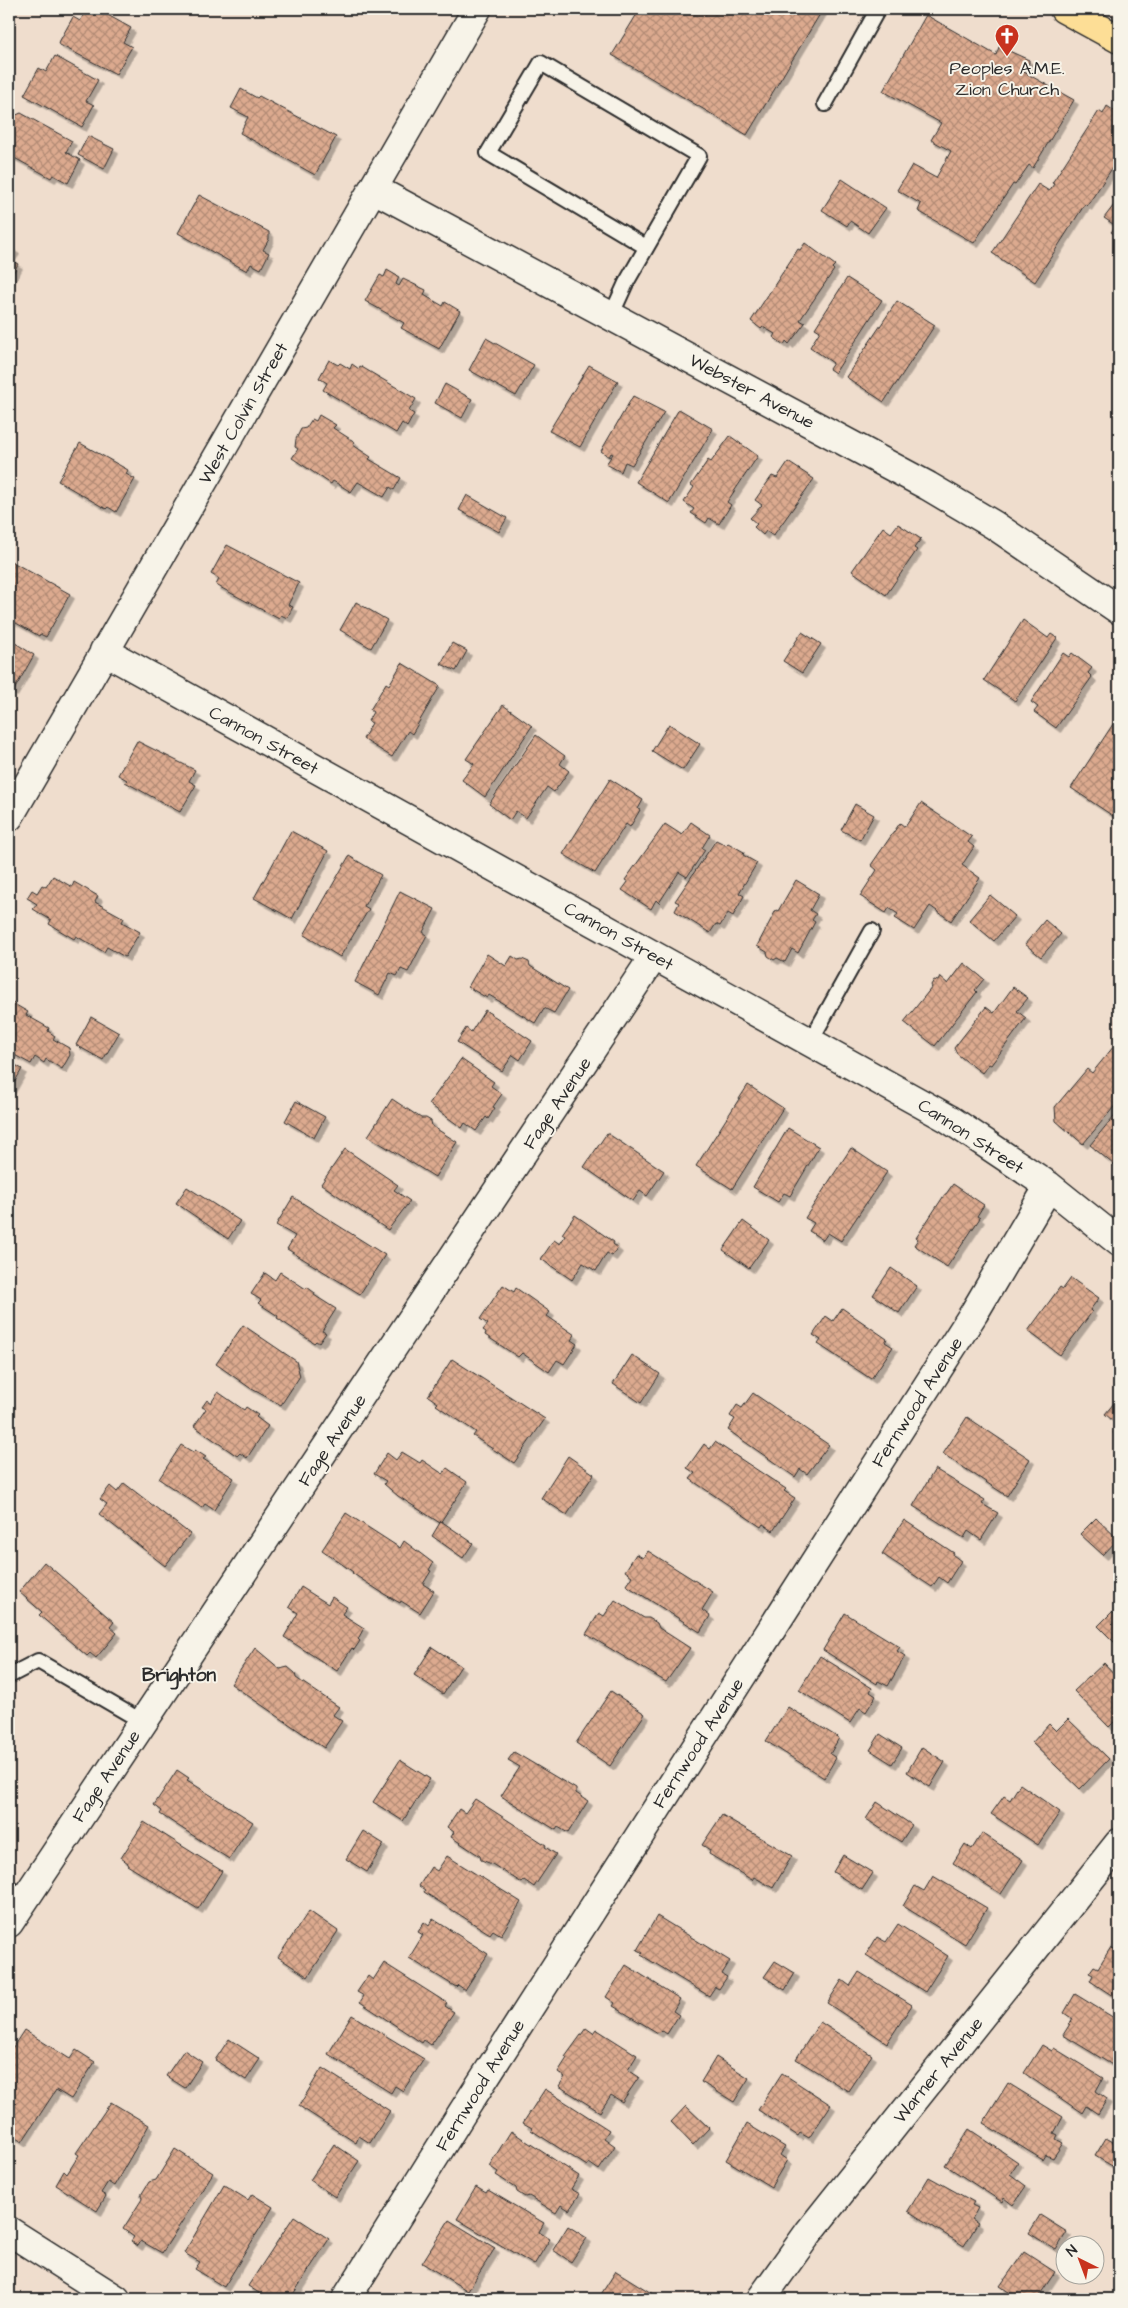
<svg xmlns="http://www.w3.org/2000/svg" width="1128" height="2308" font-family="'Architects Daughter',sans-serif">
<style>
.building{fill:url(#building-cross-hatch);stroke:#2b2b2b;filter:url(#shadow)}
.lines{fill:none;stroke-linecap:round;stroke-linejoin:round}
.service-casing{stroke:#2b2b2b;stroke-width:18}
.minor-casing{stroke:#2b2b2b;stroke-width:31}
.tertiary-casing{stroke:#2b2b2b;stroke-width:31}
.primary-casing{stroke:#2b2b2b;stroke-width:31}
.service{stroke:#f7f3e8;stroke-width:14}
.minor{stroke:#f7f3e8;stroke-width:28}
.tertiary{stroke:#f7f3e8;stroke-width:28}
.primary{stroke:#fdde96;stroke-width:28}
.labels{text-anchor:middle;stroke-width:4;stroke-linejoin:round;paint-order:stroke}
.poi-label{font-size:18px;fill:#2b2b2b;stroke:#f7f3e8}
.street-label{font-size:18px;fill:#2b2b2b;stroke:#f7f3e8}
.neighbourhood-label{font-size:19px;font-weight:bold;fill:#2b2b2b;stroke:#f7f3e8}
</style>
<defs>
<pattern id="building-cross-hatch" width="8" height="8" patternUnits="userSpaceOnUse" patternTransform="scale(1.25)"><rect width="8" height="8" fill="#dcaa8f"/><path d="M0 0l8 8M0 8l8-8" fill="none" stroke="#b38b75"/></pattern>
<filter id="shadow"><feDropShadow dx="4.5" dy="4.5" stdDeviation="0" flood-color="#0004"/></filter>
</defs>
<rect width="100%" height="100%" fill="#efddcd"/>
<filter id="ink" filterUnits="userSpaceOnUse"><feTurbulence type="fractalNoise" baseFrequency=".02" numOctaves="2"/><feDisplacementMap in="SourceGraphic" scale="10" xChannelSelector="R" yChannelSelector="G"/><feConvolveMatrix kernelMatrix="1 2 1 2 8 2 1 2 1" color-interpolation-filters="sRGB"/></filter>
<g filter="url(#ink)">
<path class="building" d="M87,9H97L131,28L123,42L132,47L116,74L58,44L73,17L80,21Z
M640,9H823L747,135L612,55Z
M926,15L996,55L999,47L1004,45L1007,50L1029,60V63L1022,71L1074,100L1033,168L1029,165L1015,185L1013,184L974,243L918,211L921,204L897,190L912,165L936,178L951,151L931,140L941,123L883,91Z
M55,56L98,80L86,101L94,105L82,127L24,95L39,68L46,72Z
M241,89L257,98L259,96L336,137L315,175L240,133L248,117L231,108Z
M1107,106L1119,114V158L1087,206L1085,204L1035,282L992,253L1038,184L1049,191L1054,184L1052,183L1099,111L1103,114Z
M21,113L72,141L66,152L80,160L68,183L53,175L51,178L9,155V123L12,117Z
M88,136L114,149L104,169L78,155Z
M842,179L886,208L868,233L850,221L847,226L822,210Z
M1119,186V237L1111,232L1116,226L1104,218L1117,201L1112,198Z
M199,195L269,232V239L263,250L269,253L261,269L251,264L247,271L178,233Z
M805,243L835,265L832,268L834,270L800,320L805,323L789,344L786,341L784,345L773,337L775,334L763,327L761,329L751,321L798,249L800,250Z
M9,246L15,250L9,259L18,264L9,281Z
M387,270L399,277L396,284L399,286L403,279L426,290L424,295L443,306L445,302L460,311L439,349L401,328L404,323L365,301L380,275L384,277Z
M847,278L882,300L835,373L829,369L833,363L810,347L820,331L815,328Z
M897,301L935,325L884,402L846,377Z
M486,338L534,365L516,396L469,370Z
M329,360L338,365L340,363L350,369L352,364L359,369L360,366L416,399L409,411L414,414L407,427L402,423L396,433L323,390L327,383L319,378Z
M589,365L618,381L580,447L549,431Z
M445,384L472,399L462,418L435,403Z
M633,396L664,412L632,465L625,462L621,472L606,464L613,454L611,453L609,457L601,451Z
M679,409L713,429L669,503L636,482Z
M319,415L336,425L333,428L355,442L353,445L371,457L369,459L401,478L394,490L390,487L384,497L358,482L351,492L333,481L331,484L292,458L298,449L295,447L296,439L301,429L306,428L312,419L316,421Z
M730,436L758,456L727,502L731,505L719,524L709,518L706,523L691,513L694,509L684,502L694,487L691,485L708,460L711,462Z
M80,443L128,470L126,474L135,479L116,512L108,507L106,509L58,481Z
M788,462L814,479L773,536L766,531L763,535L754,527L757,524L750,518L762,505L755,500L772,476L777,478Z
M467,495L507,518L499,532L459,510Z
M898,524L921,539L914,548L917,550L886,595L852,571L883,527L891,533Z
M227,545L299,583L288,605L293,607L287,618L281,615L279,619L216,585L219,579L211,574Z
M9,560L70,594L46,637L40,634L39,636L9,619Z
M356,602L387,620L371,648L340,630Z
M1023,620L1048,638L1051,634L1057,638L1015,701L984,680Z
M802,632L821,644L802,673L783,661Z
M9,639L34,655L13,692L9,690Z
M452,643L467,651L456,671L441,664Z
M1063,653L1069,657L1072,653L1092,668L1088,673L1092,677L1056,728L1034,712L1038,707L1031,702Z
M402,663L440,686L412,734L408,731L392,757L363,739L372,723L368,721L373,712L370,710L386,683L389,685Z
M503,705L532,726L485,797L462,780L474,764L466,759Z
M1115,721L1119,724V820L1071,788Z
M669,724L700,744L683,770L652,751Z
M536,735L565,756L560,764L569,771L554,792L547,787L526,818L516,811L510,820L489,804Z
M137,741L195,770L189,781L196,785L180,812L125,782L127,780L118,775Z
M610,779L643,800L638,809L640,810L630,827L626,824L595,873L563,854Z
M921,803L972,837L968,842L974,847L962,865L980,878L951,921L930,906L914,930L895,918L898,914L889,908L886,913L860,896L877,870L871,865L900,823L905,827Z
M855,804L874,815L860,840L841,830Z
M691,822L710,835L702,848L705,850L687,877L679,872L659,903L656,900L651,909L622,890L628,882L625,880L665,824L682,835Z
M291,831L328,851L292,919L254,898Z
M716,840L726,845L728,843L744,852L743,855L757,863L739,893L744,896L733,916L728,913L720,926L716,924L710,933L675,911L679,903L675,901Z
M349,856L381,875L364,906L369,909L340,957L304,935Z
M53,876L72,887L74,882L98,896L95,902L124,918L122,922L140,932L125,957L107,947L104,952L76,936L74,939L49,924L51,920L33,909L37,904L27,898L32,890L37,893L42,885L46,887Z
M796,880L819,894L810,910L816,914L812,920L815,922L798,953L792,949L785,962L777,958L774,960L768,956L767,952L757,946L776,910L778,911Z
M400,891L435,909L423,932L427,935L408,972L401,969L397,976L390,973L379,995L355,982Z
M990,895L1015,916L994,941L969,920Z
M1045,920L1061,934L1041,957L1025,944Z
M487,954L506,966L512,956L518,960L522,959L529,962L530,966L568,990L554,1013L544,1008L535,1023L489,995L487,998L468,987Z
M964,963L984,979L975,990L977,992L935,1046L904,1022L932,987L931,985L934,980L938,981L940,977L948,984Z
M1013,987L1028,998L1017,1011L1026,1018L991,1065L989,1064L982,1073L957,1054L954,1048L986,1007L994,1013Z
M9,1001L28,1012L26,1015L49,1028L48,1031L55,1036L53,1039L69,1048L70,1055L62,1069L46,1059L44,1063L35,1057L31,1064L9,1052Z
M485,1010L532,1041L520,1060L513,1055L502,1071L457,1042L466,1028L471,1032Z
M91,1017L119,1033L103,1060L76,1045Z
M1114,1046L1119,1051V1101L1083,1144L1056,1121L1055,1107L1087,1069L1092,1073Z
M461,1059L494,1082L491,1086L502,1094L493,1107L495,1108L488,1119L486,1117L476,1131L465,1123L462,1128L429,1104Z
M9,1061L22,1069L9,1092Z
M748,1085L783,1108L732,1189L696,1166Z
M392,1099L421,1118H426L431,1121L432,1126L457,1142L435,1177L368,1136Z
M296,1101L325,1117L314,1138L285,1121Z
M1119,1110V1169L1090,1145Z
M788,1128L819,1147L790,1196L784,1193L778,1202L753,1187Z
M607,1133L664,1171L647,1196L640,1191L633,1201L584,1167Z
M851,1148L887,1172L841,1241L828,1233L823,1240L809,1231L814,1223L805,1218Z
M345,1149L398,1185L394,1190L410,1201L388,1230L321,1184Z
M953,1184L984,1205L977,1216L980,1218L947,1267L914,1245L918,1239L916,1238L945,1194H946Z
M187,1187L240,1221L228,1239L176,1203Z
M293,1197L385,1255L360,1294L287,1249L295,1236L276,1225Z
M575,1215L614,1242L613,1244L618,1248L612,1256L607,1253L596,1271L583,1263L572,1280L541,1259L554,1240L560,1244L565,1236L562,1234Z
M743,1221L769,1240L749,1268L723,1250Z
M891,1268L917,1286L899,1313L873,1295Z
M280,1272L306,1289L307,1287L315,1293L314,1295L336,1309L322,1331L326,1333L319,1343L316,1341L314,1343L277,1318L278,1316L258,1303L261,1300L251,1294L265,1273L275,1280Z
M1071,1278L1099,1298L1090,1310L1092,1312L1060,1355L1028,1331L1060,1287L1063,1289Z
M503,1285L514,1292L516,1288L550,1312L547,1316L575,1335L571,1340L577,1344L564,1364L557,1360L549,1372L522,1353L518,1357L485,1335L486,1332L483,1330L488,1324L480,1319Z
M842,1308L887,1339L885,1342L893,1347L871,1379L818,1344L821,1340L813,1335L826,1316L833,1321Z
M243,1325L296,1361L300,1376L281,1405L250,1388L216,1364Z
M632,1355L660,1374L641,1403L613,1384Z
M452,1359L545,1419L514,1463L473,1436L476,1432L436,1405L438,1403L428,1396Z
M218,1392L244,1410L246,1407L258,1415L256,1417L268,1426L247,1458L240,1453L237,1456L194,1426L206,1409L202,1407L207,1400L211,1403Z
M753,1393L829,1445L807,1474L800,1469L795,1477L728,1430L735,1419L730,1416L737,1405L742,1408Z
M1119,1397V1439L1113,1433L1119,1426L1105,1414Z
M967,1417L1030,1459L1007,1496L943,1454Z
M715,1442L786,1489L784,1491L795,1498L773,1531L763,1524L761,1527L690,1479L695,1473L687,1468L704,1444L710,1449Z
M181,1445L193,1452L195,1450L206,1457L203,1459L234,1478L214,1510L205,1504L202,1508L159,1479Z
M402,1452L420,1463L422,1460L443,1474L447,1468L467,1482L440,1523L398,1496L384,1484L386,1481L374,1474L387,1453L396,1460Z
M568,1456L594,1474L567,1515L541,1498Z
M935,1469L985,1500L982,1504L998,1513L981,1540L968,1531L964,1538L913,1506Z
M124,1483L190,1534L165,1566L99,1514L107,1504L100,1499L110,1486L117,1492Z
M346,1513L400,1548L404,1541L433,1563L429,1570L431,1571L423,1584L434,1591L420,1613L401,1601L400,1603L384,1594L352,1573L353,1572L322,1550Z
M1096,1518L1118,1539L1103,1555L1080,1534Z
M904,1520L954,1553L953,1555L961,1561L947,1583L939,1577L932,1587L882,1554Z
M441,1521L473,1543L463,1558L432,1536Z
M648,1551L713,1592L702,1610L710,1616L700,1632L626,1585L632,1576L625,1571L636,1554L643,1558Z
M44,1562L114,1622L110,1627L117,1633L96,1658L90,1653L87,1656L39,1615L42,1612L19,1592Z
M301,1587L328,1604L332,1597L347,1607L342,1614L364,1628L358,1639L360,1641L354,1650L352,1648L337,1671L284,1637L298,1613L289,1607Z
M615,1600L644,1618H649L657,1623L659,1628L690,1648L666,1682L586,1634L599,1613L604,1616Z
M1112,1612L1118,1618L1119,1616V1647L1098,1626Z
M845,1613L900,1647L897,1651L905,1656L888,1686L878,1681L877,1684L823,1650Z
M432,1647L461,1666L443,1694L414,1675Z
M255,1648L280,1669L288,1667L295,1673L296,1678L339,1707L333,1715L342,1721L324,1748L231,1684Z
M820,1656L872,1688L870,1692L876,1696L866,1712L860,1708L850,1723L799,1690Z
M1104,1663L1119,1679V1723L1116,1720L1109,1727L1074,1691Z
M611,1691L645,1714L610,1766L576,1743Z
M788,1707L839,1738L830,1754L836,1758L824,1778L766,1741Z
M1068,1719L1109,1759L1080,1789L1032,1743L1049,1724L1056,1731Z
M880,1734L902,1748L892,1764L870,1750Z
M922,1747L945,1762L930,1787L907,1772Z
M514,1752L576,1789V1793L588,1801L568,1833L558,1827L556,1830L501,1796L520,1767L508,1760Z
M400,1760L430,1779L403,1821L373,1802Z
M177,1770L189,1778L187,1780L253,1822L229,1859L160,1814L162,1811L154,1805Z
M1020,1784L1060,1812L1038,1845L991,1814L1004,1796L1010,1800Z
M475,1799L546,1845L545,1847L556,1854L534,1887L524,1880L522,1883L492,1864L481,1860L480,1856L451,1837L454,1832L447,1827L459,1809L465,1813Z
M877,1802L912,1825L901,1842L866,1819Z
M722,1815L792,1856L773,1888L754,1877L752,1880L709,1854L710,1850L702,1845Z
M144,1822L222,1871L198,1909L127,1865L128,1863L121,1858Z
M363,1831L384,1844L367,1872L346,1859Z
M982,1833L1023,1860L1001,1894L953,1863L965,1844L972,1849Z
M843,1855L873,1873L862,1890L833,1872Z
M447,1856L521,1902L501,1935L493,1930L490,1934L424,1892L425,1890L419,1886L431,1867L437,1871Z
M933,1876L987,1908L965,1944L903,1906L915,1886L924,1891Z
M309,1911L338,1931L308,1977L278,1957Z
M657,1916L730,1961L722,1974L727,1977L719,1989L715,1987L709,1996L641,1955L643,1953L637,1950Z
M433,1919L488,1954L465,1990L458,1985L456,1987L409,1958L423,1935L418,1932L424,1922L429,1926Z
M898,1924L948,1956L925,1992L866,1955L877,1937L886,1942Z
M1111,1947L1119,1952V2000L1090,1981L1093,1975L1089,1973L1094,1966L1098,1968Z
M775,1961L795,1973L785,1990L764,1977Z
M384,1963L447,2003L445,2006L454,2012L431,2045L424,2040L422,2043L360,2002L364,1996L357,1992L368,1976L373,1980Z
M626,1965L680,1999L673,2011L679,2015L667,2034L661,2030L658,2033L613,2006L615,2003L606,1997Z
M859,1972L912,2005L887,2043L827,2003L842,1980L850,1986Z
M1075,1994L1119,2021V2069L1063,2035L1073,2019L1064,2013Z
M352,2015L424,2059L403,2091L395,2086L391,2093L328,2054Z
M820,2022L872,2055L848,2091L796,2059Z
M586,2028L593,2033L596,2029L637,2055L628,2070L639,2077L622,2102L611,2095L600,2112L559,2086L565,2077L558,2072L567,2058L565,2057Z
M24,2030L70,2059L76,2050L95,2062L71,2099L56,2090L22,2142L13,2136L9,2143V2053Z
M229,2039L260,2059L246,2080L215,2060Z
M1042,2045L1052,2051L1054,2048L1103,2078L1096,2091L1107,2099L1098,2114L1086,2106L1082,2113L1024,2073Z
M184,2050L202,2062L185,2088L166,2076Z
M716,2057L749,2078L734,2102L701,2082Z
M322,2068L390,2111L370,2143L359,2136L356,2143L299,2106Z
M782,2073L831,2105L809,2138L800,2133L798,2136L758,2110Z
M1008,2083L1063,2117L1054,2133L1058,2135L1056,2139L1063,2143L1053,2158L1046,2155L1043,2160L983,2123Z
M545,2089L609,2130L604,2138L615,2146L599,2170L589,2163L587,2166L531,2130L532,2128L523,2123Z
M111,2102L149,2125L114,2186L108,2182L101,2193L106,2196L97,2211L56,2185L64,2171L67,2174L79,2155L76,2153Z
M686,2106L709,2128L693,2145L671,2122Z
M747,2124L785,2147L780,2155L787,2160L771,2187L726,2160Z
M969,2129L1018,2162L1010,2174L1026,2186L1013,2205L1004,2198L1002,2202L945,2165Z
M511,2131L579,2176L571,2189L580,2194L569,2210L561,2205L556,2213L529,2196L525,2197L517,2192L516,2188L496,2175L498,2172L489,2166Z
M1106,2138L1119,2145V2170L1095,2156Z
M334,2144L359,2161L335,2197L310,2180Z
M175,2149L213,2173L162,2253L141,2241L138,2246L131,2241L134,2237L123,2229L142,2199L141,2195L149,2182L156,2180Z
M929,2177L974,2202L972,2205L978,2208L972,2219L978,2223L964,2246L908,2211Z
M224,2185L248,2200L252,2194L273,2207L224,2287L195,2269L200,2262L184,2253Z
M476,2187L486,2193L488,2190L544,2223L539,2232L550,2239L534,2265L457,2219Z
M1040,2215L1067,2232L1056,2250L1029,2233Z
M294,2216L329,2239L290,2299H254L259,2293L248,2286Z
M449,2220L495,2248L468,2291L422,2263Z
M568,2226L587,2238L571,2262L553,2250Z
M1024,2252L1055,2272L1037,2299H1019L1000,2286Z
M616,2271L661,2299H598Z"/>
<g class="lines">
<defs>
<path id="service" d="M825,104L878,9
M611,316L626,283L699,156L541,63L488,153L646,247
M810,1042L872,931
M9,1676L38,1661L143,1722
M9,1888L25,1899"/>
<path id="minor" d="M374,189L928,486L994,525L1119,610
M104,651L949,1119L1049,1186L1119,1242
M9,817L477,9
M9,1923L654,956
M346,2299L462,2113L974,1313L1049,1186
M761,2299L809,2232L1119,1843"/>
<path id="tertiary" d="M9,2231L116,2299"/>
<path id="primary" d="M1064,9L1119,39"/>
</defs>
<use href="#service" class="service-casing"/>
<use href="#minor" class="minor-casing"/>
<use href="#tertiary" class="tertiary-casing"/>
<use href="#primary" class="primary-casing"/>
<use href="#service" class="service"/>
<use href="#minor" class="minor"/>
<use href="#tertiary" class="tertiary"/>
<use href="#primary" class="primary"/>
</g>
</g>
<defs>
<symbol id="church-pin" viewBox="-11 -11 22 30"><path d="M0 17L-7.5 6A9.5 9.5 0 1 1 7.5 6Z" fill="#c8321e" stroke="#f7f3e8"/><path d="M-1.2-6h2.4v3.5h3.3v2.4h-3.3V6h-2.4V-.1h-3.3v-2.4h3.3Z" fill="#fff"/></symbol>
</defs>
<g fill-rule="evenodd">
<use href="#church-pin" x="993" y="22" width="28" height="38"/>
</g>
<g class="labels">
<g class="poi-label">
<text x="1007" y="74">Peoples A.M.E.<tspan x="1007" dy="21">Zion Church</tspan></text>
</g>
<g class="street-label">
<text transform="translate(752 391) rotate(28)" y="6">Webster Avenue</text>
<text transform="translate(243 413) rotate(-60)" y="6">West Colvin Street</text>
<text transform="translate(264 740) rotate(29)" y="6">Cannon Street</text>
<text transform="translate(619 936) rotate(29)" y="6">Cannon Street</text>
<text transform="translate(557 1103) rotate(-56)" y="6">Fage Avenue</text>
<text transform="translate(971 1136) rotate(33)" y="6">Cannon Street</text>
<text transform="translate(917 1402) rotate(-57)" y="6">Fernwood Avenue</text>
<text transform="translate(332 1440) rotate(-56)" y="6">Fage Avenue</text>
<text transform="translate(698 1743) rotate(-57)" y="6">Fernwood Avenue</text>
<text transform="translate(106 1776) rotate(-56)" y="6">Fage Avenue</text>
<text transform="translate(938 2070) rotate(-51)" y="6">Warner Avenue</text>
<text transform="translate(480 2085) rotate(-58)" y="6">Fernwood Avenue</text>
</g>
<g class="neighbourhood-label">
<text x="179" y="1681">Brighton</text>
</g>
</g>
<rect width="1128" height="2308" fill="none" stroke="#f7f3e8" stroke-width="30"/>
<rect x="15" y="15" width="1098" height="2278" fill="none" stroke="#2b2b2b" stroke-width="2" filter="url(#ink)"/>
<g transform="translate(1080 2260) rotate(318)"><circle r="24" fill="#f7f3e8" stroke="#a5a39c"/>
<path d="M0-4L9 19L0 12L-9 19Z" fill="#c8321e"/>
<text y="-8" font-size="14" font-weight="bold" text-anchor="middle" fill="#2b2b2b">N</text>
</g>
</svg>
